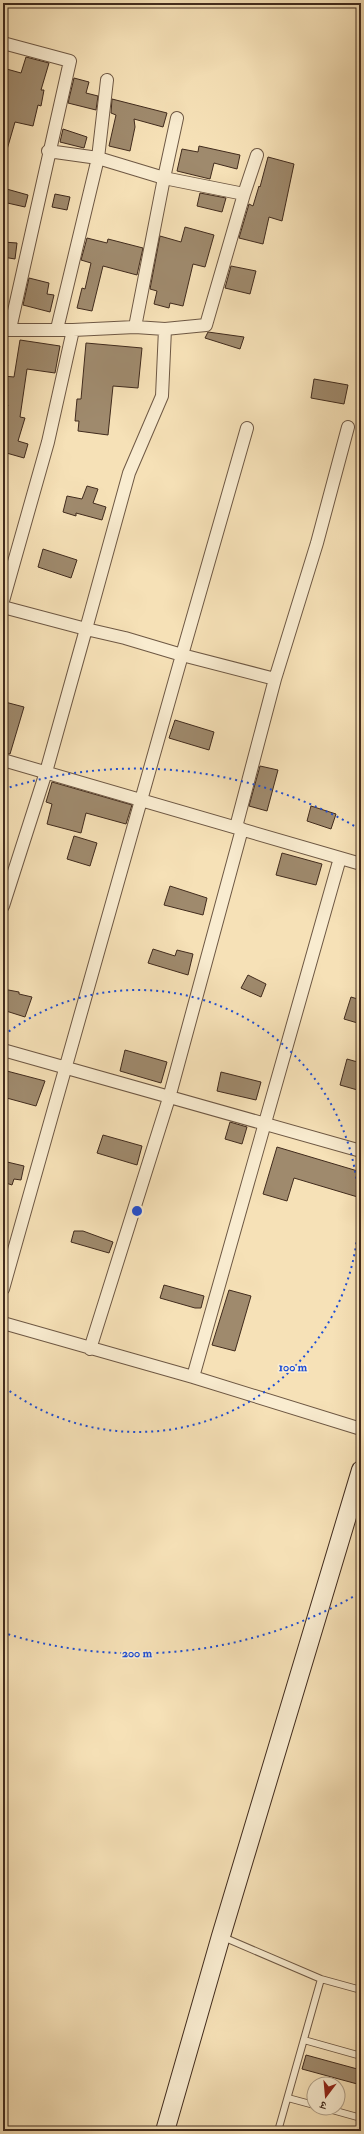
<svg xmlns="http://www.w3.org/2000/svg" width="364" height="2134" font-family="'IM FELL Double Pica','Noto Serif Devanagari',serif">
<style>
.building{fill:#9f8a6d;stroke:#412b1d}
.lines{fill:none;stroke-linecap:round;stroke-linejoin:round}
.service-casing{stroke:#6e5844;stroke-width:8}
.minor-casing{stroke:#6e5844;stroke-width:14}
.secondary-casing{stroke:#412b1d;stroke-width:20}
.service{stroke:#f9ecd0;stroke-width:6}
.minor{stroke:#f9ecd0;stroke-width:12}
.secondary{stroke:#f9ecd0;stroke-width:18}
.ring{fill:none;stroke:#1d4ed8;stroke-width:2;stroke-dasharray:2 4}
.centre{fill:#1d4ed8;stroke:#f9ecd0;stroke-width:2}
.ring-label{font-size:12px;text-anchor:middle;font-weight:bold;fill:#1d4ed8;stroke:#f9ecd0;stroke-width:3.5;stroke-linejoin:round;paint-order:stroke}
</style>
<rect width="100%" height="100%" fill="#f6e1b7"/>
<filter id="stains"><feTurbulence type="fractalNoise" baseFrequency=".005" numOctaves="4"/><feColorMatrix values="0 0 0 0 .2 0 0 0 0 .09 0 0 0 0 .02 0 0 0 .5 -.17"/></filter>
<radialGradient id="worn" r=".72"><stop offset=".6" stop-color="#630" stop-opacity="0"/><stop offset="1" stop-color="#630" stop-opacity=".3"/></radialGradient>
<path class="building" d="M26,57L49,63L41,90H44L41,106L38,105L33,126L15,122L6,153L3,152V68L21,73Z
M74,78L89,82L86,93L98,96L96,110L68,103Z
M112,99L167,113L163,127L134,119L135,127L130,151L109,146L116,115L111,113Z
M63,129L87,137L84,148L60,142Z
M199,146L240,155L237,169L214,163L210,179L177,171L182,149L198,152Z
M268,157L294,164L282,221L269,217L263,244L239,238L249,204L253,206L259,186L260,187Z
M3,188L28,195L25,207L3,202Z
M200,193L226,198L222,212L197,206Z
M55,194L70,197L67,210L52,207Z
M185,227L214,235L205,267L193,264L183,306L170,303L169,308L154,304L157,291L150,289L160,236L181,242Z
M87,238L107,243L108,239L143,248L137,275L103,266L92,311L77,308L82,288L85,289L91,263L81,260Z
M3,242L17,243L15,259L3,257Z
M231,266L256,271L250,294L225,288Z
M29,278L49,283L47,294L54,295L50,312L23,305Z
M208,332L244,337L240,349L205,338Z
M20,340L60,346L55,373L27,369L20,417L25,418L18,441L28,444L24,458L3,452V420L8,405H3V376L14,377Z
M86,343L142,348L138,388L113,386L108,435L78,431L79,421H75L77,399H81Z
M314,379L348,385L344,404L311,398Z
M87,486L98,489L93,503L106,507L102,520L76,513V516L63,512L67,496L82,499Z
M43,549L77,560L71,578L38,567Z
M5,702L24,707L10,754L3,753V709Z
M175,720L214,732L209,750L169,738Z
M260,766L278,770L267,811L249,806Z
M52,782L132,805L126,824L86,813L81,833L47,824L52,804L46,802Z
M311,806L336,814L331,829L307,821Z
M74,836L97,843L90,866L67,859Z
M282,853L322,864L316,885L276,875Z
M170,886L207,898L203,915L164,905Z
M153,949L175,956L177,950L193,954L188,975L148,963Z
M248,975L266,984L261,997L241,988Z
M3,989L19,992V994L32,997L25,1017L3,1010Z
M351,997L361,1000V1024L344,1019Z
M125,1050L167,1062L161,1083L120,1071Z
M347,1059L361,1063V1091L340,1085Z
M3,1070L45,1081L36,1106L3,1097Z
M221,1072L261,1082L256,1100L217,1091Z
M230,1122L247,1127L242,1144L225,1139Z
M103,1135L142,1146L137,1165L97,1153Z
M277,1147L361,1172V1198L294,1178L287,1201L263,1194Z
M3,1161L24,1166L21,1180L14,1179L12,1185L3,1182Z
M74,1231H83L113,1242L109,1253L71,1242Z
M164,1285L204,1296L201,1308H195L160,1298Z
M229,1290L251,1296L235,1351L212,1345Z
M306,2055L361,2070V2085L302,2069Z"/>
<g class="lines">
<defs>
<path id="service" d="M223,1937L321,1979L361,1990
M304,2040L361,2056
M288,2098L314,2105
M325,2108L361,2118
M278,2131L321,1979"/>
<path id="minor" d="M3,43L70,61L10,329
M177,118L164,178L244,194L257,155
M48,151L98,158L57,329
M135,327L165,329L206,325L244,194
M3,330H73L48,442L3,601
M73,330L135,327L164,178L98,158L107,80
M3,607L86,629L129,473L162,396L165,329
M275,679L317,543L348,427
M3,760L361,864
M3,906L46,772L86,629L125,638L182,655L247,428
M3,1050L361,1151
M3,1289L182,655L275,679L236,827
M3,1323L193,1377L361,1429
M90,1349L169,1098L242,829
M193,1377L340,858"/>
<path id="secondary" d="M165,2131L221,1936L361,1470"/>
</defs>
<use href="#service" class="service-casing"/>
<use href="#minor" class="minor-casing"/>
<use href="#secondary" class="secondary-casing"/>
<use href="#service" class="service"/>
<use href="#minor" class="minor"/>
<use href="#secondary" class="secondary"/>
</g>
<g class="ring">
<path d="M4 1035A221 221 0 1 1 4 1387"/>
<path d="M358 1594A442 442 0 0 1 4 1633M4 789A442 442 0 0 1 358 828"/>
</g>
<circle cx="137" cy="1211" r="6" class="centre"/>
<g class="ring-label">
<text x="293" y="1371">100 m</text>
<text x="137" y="1657">200 m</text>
</g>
<rect width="364" height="2134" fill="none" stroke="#f6e1b7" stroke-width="16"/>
<rect x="4" y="4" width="356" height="2126" fill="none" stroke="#412b1d" stroke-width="2"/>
<rect x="8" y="8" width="348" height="2118" fill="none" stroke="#412b1d"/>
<g transform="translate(326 2096) rotate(196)"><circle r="19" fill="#f9ecd0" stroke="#af9f88"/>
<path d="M0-3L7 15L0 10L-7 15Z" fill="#8f2418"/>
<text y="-6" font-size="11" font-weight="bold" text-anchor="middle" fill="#412b1d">उ</text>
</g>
<rect width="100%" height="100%" filter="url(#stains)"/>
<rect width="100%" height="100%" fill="url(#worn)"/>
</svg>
